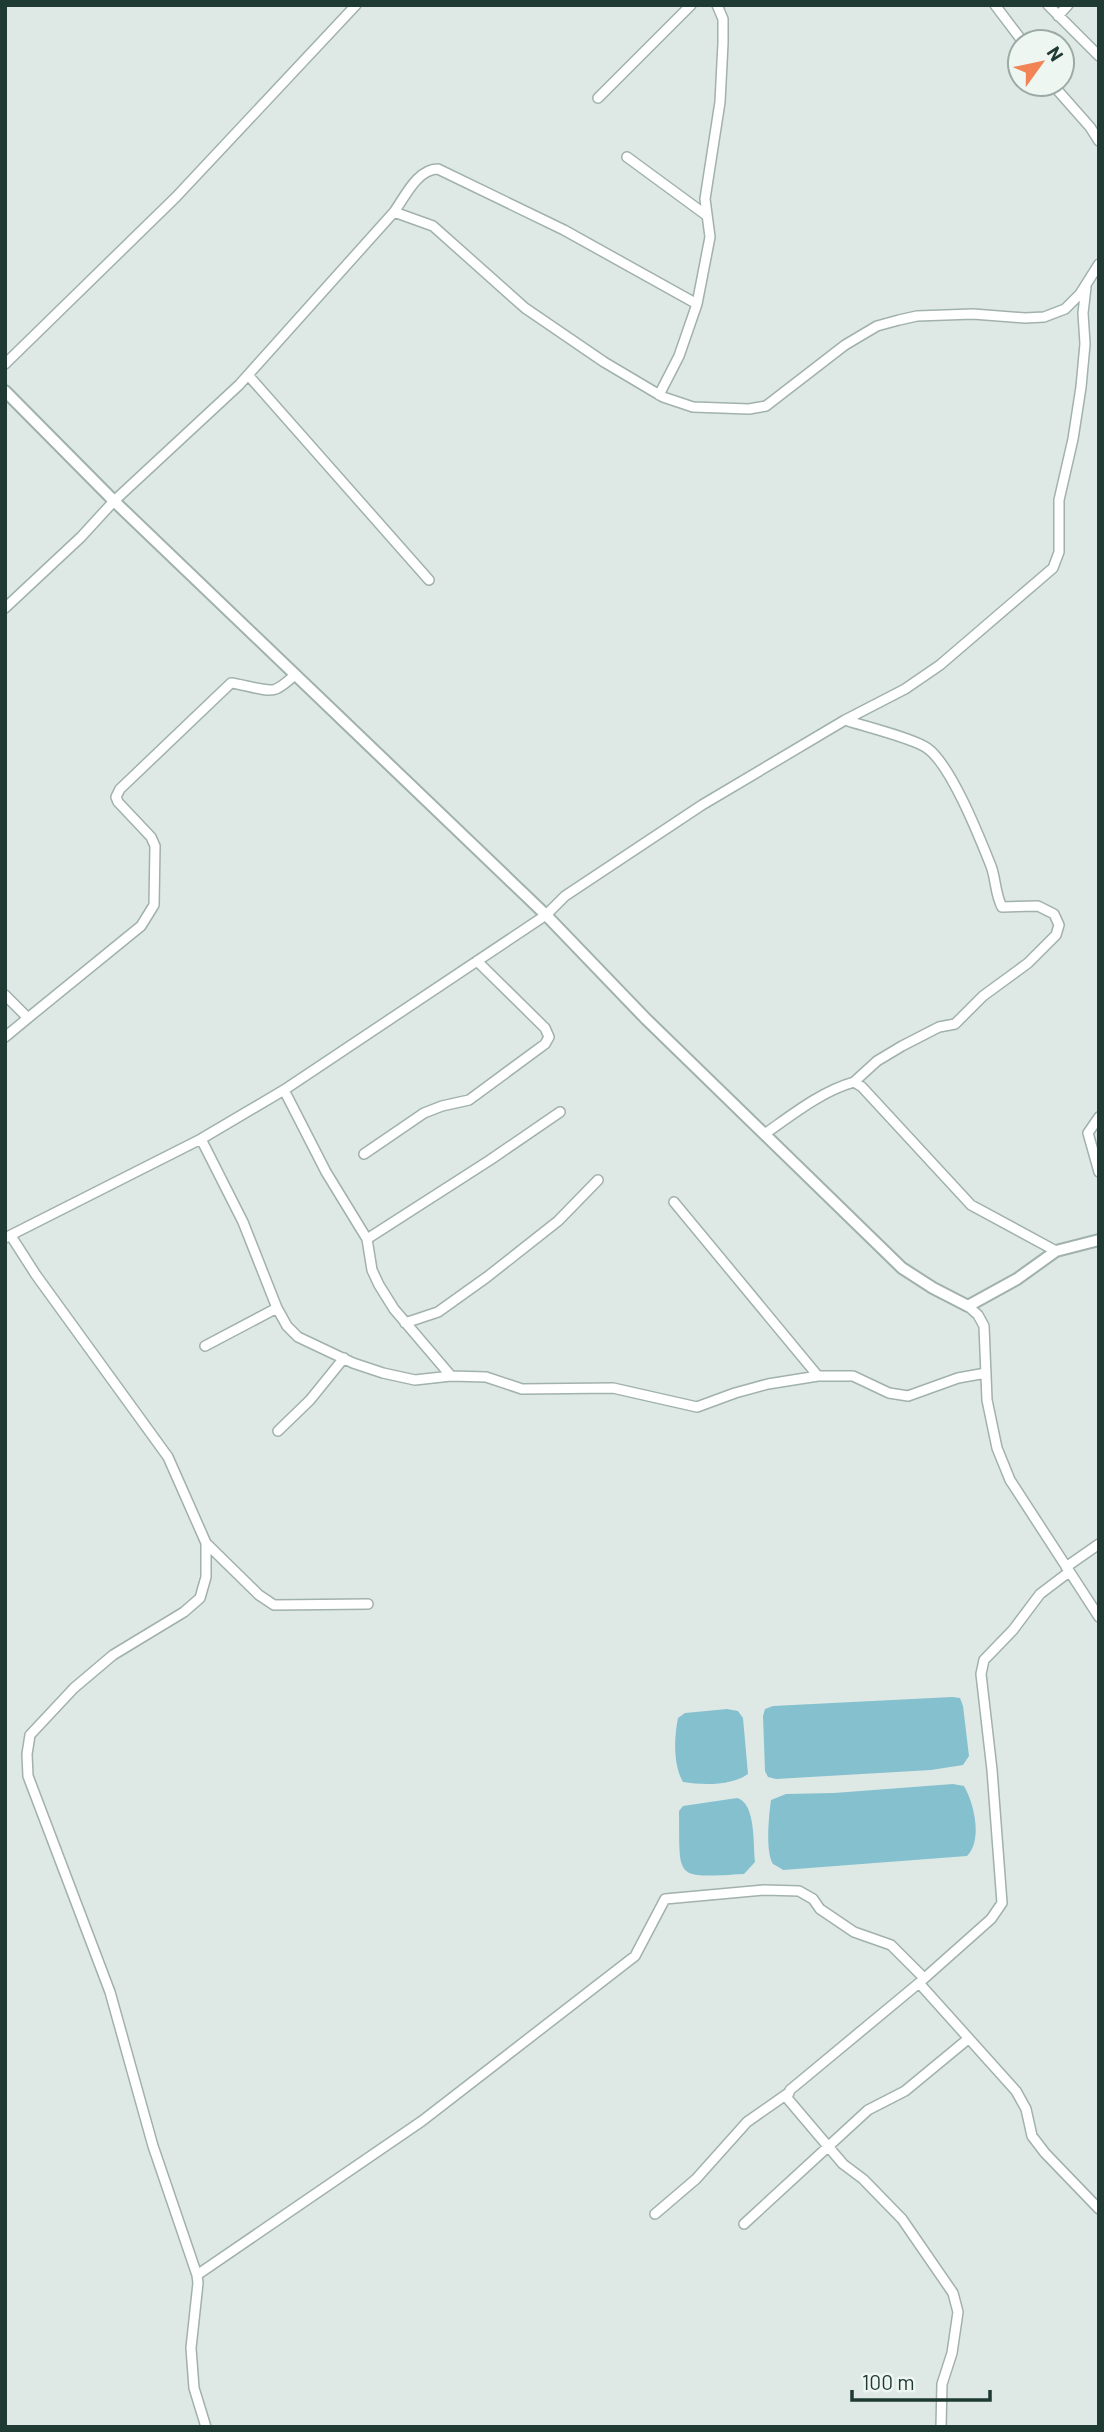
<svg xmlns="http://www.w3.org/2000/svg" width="1104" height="2432" font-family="Barlow,sans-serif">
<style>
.water{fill:#85c0cf}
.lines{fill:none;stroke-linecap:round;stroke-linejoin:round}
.minor-casing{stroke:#a1b1ac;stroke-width:12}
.tertiary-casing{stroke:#a1b1ac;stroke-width:14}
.minor{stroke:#fff;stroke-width:9}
.tertiary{stroke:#fff;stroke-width:10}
</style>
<rect width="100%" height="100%" fill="#dee9e5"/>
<path class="water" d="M952,1697L960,1698L963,1706L969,1756L963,1765L931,1770L776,1779L768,1777L765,1771L763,1716L765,1709L773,1706Z
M727,1709L738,1711L743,1718L748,1774C731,1786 703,1785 683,1782C673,1764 674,1738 678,1718L685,1713Z
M953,1784L964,1786C974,1803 983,1840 967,1856L783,1870C782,1869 775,1865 773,1864C765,1852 769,1814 771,1800L786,1794L834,1793Z
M737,1798C756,1803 753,1844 755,1862L744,1874C673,1878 680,1880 679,1811L683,1806Z"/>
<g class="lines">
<defs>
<path id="minor" d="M995,5L1023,42
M1048,5L1099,56
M1058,16L1068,5
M1052,84L1090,127L1099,141
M598,98L691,5
M627,157L706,215
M394,212C405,197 417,169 438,169L564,230L697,304
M5,364L176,197L356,5
M248,375L429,580
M659,395L679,356L697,304L710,237L705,199L720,102L723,43V19L717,5
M5,608L81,537L114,501L239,385L394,212L433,226L525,308L604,362L663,397L693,407L749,409L766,406L845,345L877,326L899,320L917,316L973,314L1025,318L1044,317L1065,309L1080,294L1099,264
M845,720C863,726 913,738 927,748C951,765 979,836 991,866C996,879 995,894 1002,907L1038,906L1054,914L1059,925L1056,935L1028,963L983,996L955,1024L939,1027L902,1046L877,1061L854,1082
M5,995L28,1018L5,1037
M28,1018L141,926L154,905L155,846L151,837L118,802L116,797L120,789L231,683C242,684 268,693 276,689C283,686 289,680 295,675
M284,1090L326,1172L367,1239L372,1270L379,1285L394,1309L451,1376
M1099,1117L1088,1133L1099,1172
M766,1133C793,1114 822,1091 854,1082L862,1087L971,1205L1056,1251
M201,1139L243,1222L277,1308L287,1326L298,1337L353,1363L383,1373L415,1380L451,1376L486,1377L522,1389L613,1388L697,1407L735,1393L768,1384L818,1376H853L889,1393L908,1396L958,1378L986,1373
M364,1154L424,1113L442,1106L469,1100L545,1044L549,1037L545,1028L477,961
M674,1202L818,1376
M11,1236L36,1275L168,1457L206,1543V1577L200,1598L184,1612L113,1655L74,1688L30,1735L27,1754L28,1776L110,1992L153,2146L197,2275L198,2283L191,2348L194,2388L206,2427
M5,1238L201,1139L284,1090L546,915L565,896L702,805L845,720L905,689L940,665L1053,568L1059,552V500L1073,439L1081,387L1085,344L1083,313L1086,287
M367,1239L490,1160L560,1112
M968,1306L978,1315L984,1326L987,1400L997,1448L1010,1480L1099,1617
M405,1323L438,1312L487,1277L558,1221L598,1180
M205,1346L277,1308
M278,1431L310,1400L344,1358
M206,1543L259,1595L274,1605L368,1604
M1066,1567L1099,1544
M1069,1572L1040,1594L1013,1630L984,1660L981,1674L992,1770L1002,1903L991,1919L919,1983L1016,2091L1026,2109L1032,2136L1045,2153L1099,2209
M919,1983L790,2090L787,2098L843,2164L863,2179L902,2219L953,2293L958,2312L952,2353L942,2384L941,2427
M655,2214L696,2179L747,2122L787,2094
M744,2224L868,2110L905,2091L968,2039
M197,2275L422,2121L635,1956L665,1899L764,1890L799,1891L813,1899L820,1909L854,1932L891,1945L924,1978"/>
<path id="tertiary" d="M5,391L114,501L546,915L646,1019L902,1268L933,1288L968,1306L1017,1279L1056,1251L1099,1240"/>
</defs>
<use href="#minor" class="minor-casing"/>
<use href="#tertiary" class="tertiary-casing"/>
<use href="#minor" class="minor"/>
<use href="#tertiary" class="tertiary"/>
</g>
<rect width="1104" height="2432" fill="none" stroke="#1f3933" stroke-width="14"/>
<g transform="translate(1041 63) rotate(57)"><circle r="33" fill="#eef6f2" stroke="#9baaa6" stroke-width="2"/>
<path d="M0-5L12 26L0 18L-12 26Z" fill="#f18354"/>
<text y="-10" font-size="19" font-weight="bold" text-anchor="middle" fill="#1f3933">N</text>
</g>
<path d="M852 2390v10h138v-10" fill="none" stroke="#1f3933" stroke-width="3.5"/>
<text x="862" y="2390" font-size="21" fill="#1f3933" stroke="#eef6f2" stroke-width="5" paint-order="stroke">100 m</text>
</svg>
